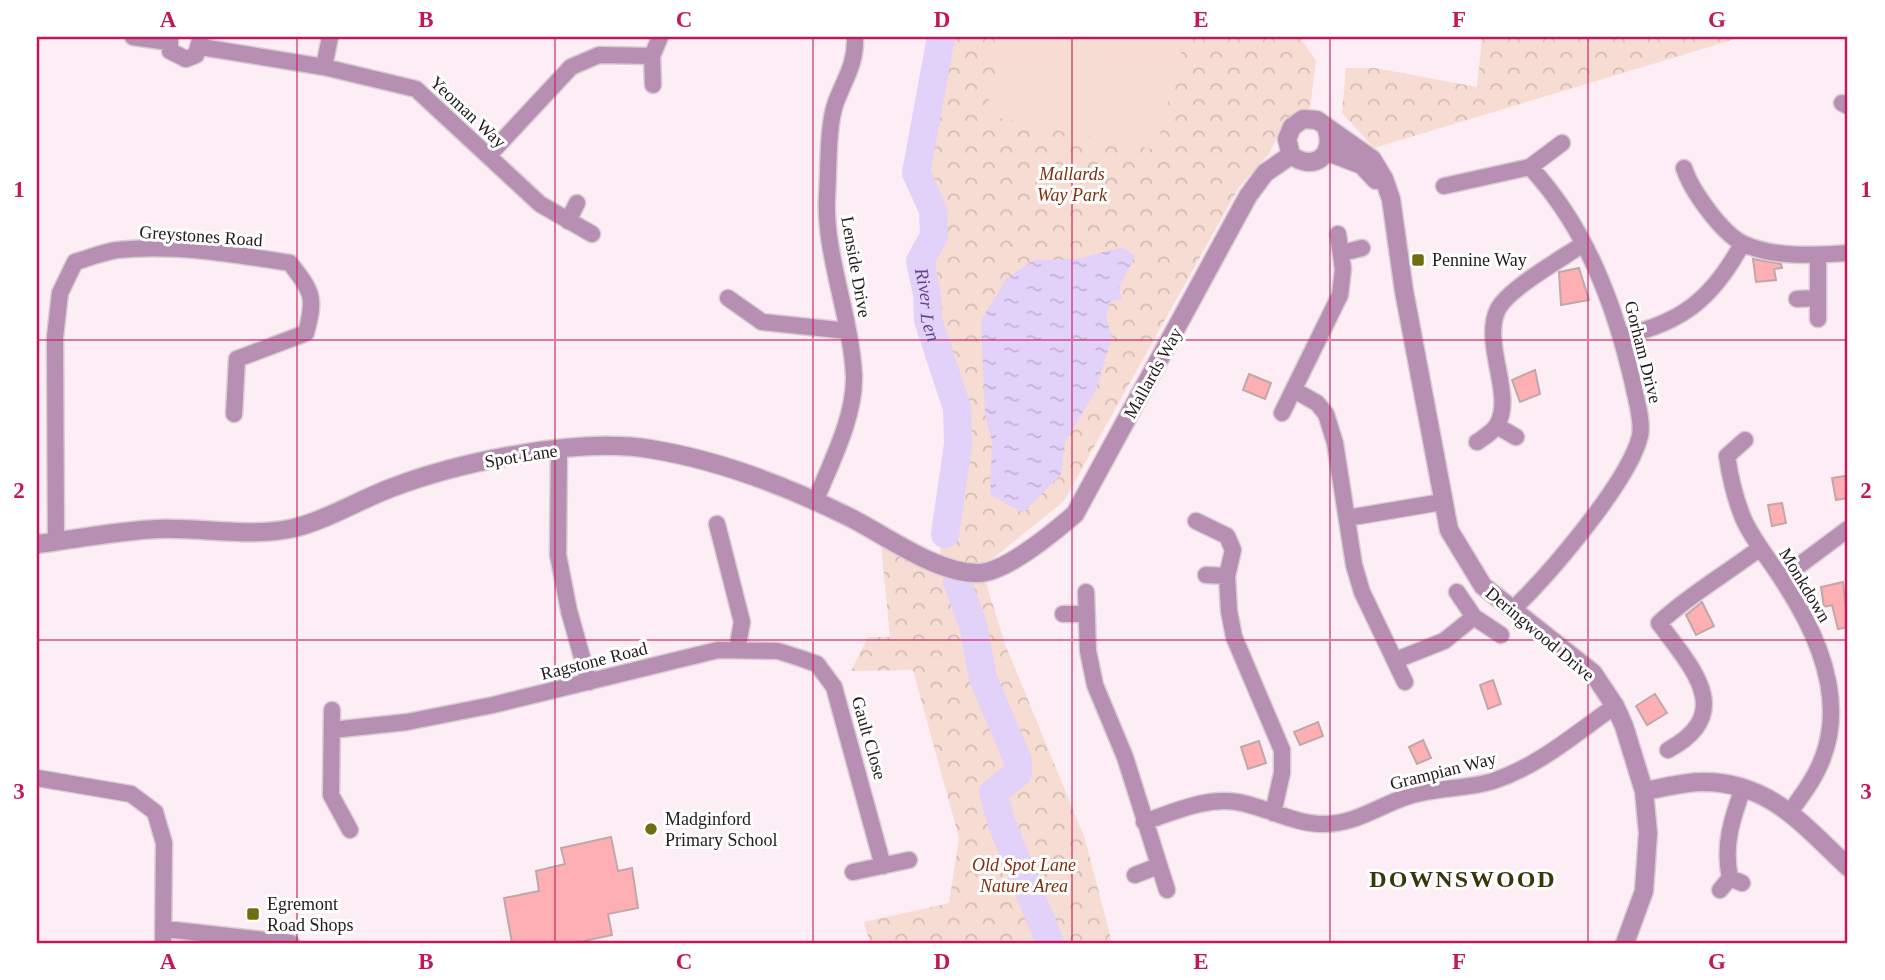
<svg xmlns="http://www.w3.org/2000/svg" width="1885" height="980" font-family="'Times New Roman',serif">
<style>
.forest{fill:url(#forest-crowns)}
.pitch{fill:#f7dcd3}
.water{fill:url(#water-ripples)}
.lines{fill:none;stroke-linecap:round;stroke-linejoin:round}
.river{stroke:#e2d1f8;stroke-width:28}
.building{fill:#fdafb3;stroke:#c0a8a9;stroke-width:2}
.minor-casing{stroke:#d9ccd2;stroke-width:19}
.tertiary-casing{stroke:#d9ccd2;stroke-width:21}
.minor{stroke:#b68fb3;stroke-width:16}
.tertiary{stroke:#b68fb3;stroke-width:18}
.grid{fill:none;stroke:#c2185b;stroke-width:2;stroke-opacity:0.55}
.poi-dot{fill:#6f6e10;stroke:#fff;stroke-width:2.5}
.labels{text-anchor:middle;stroke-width:6;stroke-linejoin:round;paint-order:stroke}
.street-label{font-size:18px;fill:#221a1d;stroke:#fff}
.park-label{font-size:18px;font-style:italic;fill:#812e0f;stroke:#fff}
.poi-label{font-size:18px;fill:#221a1d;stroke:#fff;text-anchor:start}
.water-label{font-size:19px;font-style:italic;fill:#67428d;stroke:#fff}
.district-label{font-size:24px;font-weight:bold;letter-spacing:2px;fill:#37370e;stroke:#fff}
.neatline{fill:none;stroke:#c2185b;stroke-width:2.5}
.grid-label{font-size:23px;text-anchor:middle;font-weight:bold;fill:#c2185b}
</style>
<defs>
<pattern id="forest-crowns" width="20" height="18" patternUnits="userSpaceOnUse" patternTransform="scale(1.75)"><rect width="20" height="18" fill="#f7dcd3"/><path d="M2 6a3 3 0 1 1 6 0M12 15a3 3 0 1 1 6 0" fill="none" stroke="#d3bcb5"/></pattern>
<pattern id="water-ripples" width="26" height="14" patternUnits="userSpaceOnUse" patternTransform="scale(1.75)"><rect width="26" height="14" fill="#e2d1f8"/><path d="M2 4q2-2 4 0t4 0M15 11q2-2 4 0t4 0" fill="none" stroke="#c2b3d4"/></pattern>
</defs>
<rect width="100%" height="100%" fill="#fceef4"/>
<path class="forest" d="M939,37H1300L1316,61L1310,108L1283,124L1269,154L1239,187L1064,501L991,560L966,566L983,573L1005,644L1085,839L1112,943H870L864,922L949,903L959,838L913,670L851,671L868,637H890L880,534L941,556L939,532L952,426L948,400L927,337L912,270L925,249L929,230L914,173Z
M1482,37H1742L1374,148L1342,113L1346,68H1375L1477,87Z"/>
<path class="pitch" d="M1004,37H1185L1156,150L985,115Z"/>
<path class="water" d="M1122,247L1135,256L1119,288L1122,299L1110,302L1106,318L1112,337L1095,392L1065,442L1061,474L1023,513L990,494L992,441L985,415L981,320L1007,278L1034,260L1077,259Z"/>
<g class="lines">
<g class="river">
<path id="s1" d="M941,37L916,173L933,210L934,236L920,261L927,294L928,320L957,408L958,444L945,534"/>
<path d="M957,581L973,625L983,678L1018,761V773L993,793L1002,824L1050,943"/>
</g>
</g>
<path class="building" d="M1753,259L1781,264L1782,268L1774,269L1776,280L1756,282Z
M1579,268L1589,300L1561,305L1559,272Z
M1535,370L1540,394L1520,402L1512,380Z
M1249,374L1271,383L1265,399L1243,390Z
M1845,476L1848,498L1836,500L1832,478Z
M1782,503L1786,523L1772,526L1768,505Z
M1843,582L1848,627L1838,629L1832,605L1824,607L1821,587Z
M1702,602L1714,626L1696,635L1686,615Z
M1493,680L1501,704L1488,709L1480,685Z
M1655,694L1667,713L1647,725L1636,706Z
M1318,722L1323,736L1300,745L1294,732Z
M1423,740L1431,758L1417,764L1409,747Z
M1259,741L1266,763L1248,769L1241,747Z
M611,837L618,871L632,868L638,908L608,914L612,935L584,941L585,943H512L504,898L539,891L536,871L565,864L561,848Z"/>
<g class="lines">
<defs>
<path id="minor" d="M133,37L168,42
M170,37V51L186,59L196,55L200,40
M201,47L324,67L416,89L540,204L592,234
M324,67L330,37
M653,85L652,56L660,37
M1842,103L1848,106
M488,156L571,67L599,55L652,56
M1684,168C1691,190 1722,234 1744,244C1774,258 1816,255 1848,253
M1444,186L1530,167L1562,143
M568,221L577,203
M1342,253L1362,248
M1818,255V319
M728,298L762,322L848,331
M1797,299L1818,298
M1622,336C1682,323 1713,298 1742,244
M1294,390L1317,403L1326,414L1335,443L1354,565L1362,592L1405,682
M1282,413L1340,295L1343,269L1338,234
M1497,426L1516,437
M1745,440L1727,456C1730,477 1735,498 1743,518C1753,541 1770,560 1783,581C1816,631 1846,696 1823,757C1816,777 1803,794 1790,812
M1477,442C1483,438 1493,432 1497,425C1515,395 1481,343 1498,309C1509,288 1563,258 1583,244
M559,450L558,555L569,611L589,682
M815,502C830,464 855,418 854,376C851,316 824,254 827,197C829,170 827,126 836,102C845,78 856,64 855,37
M1347,518L1442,502
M1196,521L1227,536L1233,550L1227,576L1229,611L1234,637L1282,750V773L1273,813
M717,524L742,622L737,650
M56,541L55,337L60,293L75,262C89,258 103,252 117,250C174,244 234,254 290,263C312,292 316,296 306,333L237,359L234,414
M1206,575L1227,576
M1782,578L1848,529
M1086,592L1088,651L1095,685L1125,757L1167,890
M1457,592L1474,617L1501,635
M1512,610C1547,577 1629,482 1640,436C1643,420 1636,400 1633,384C1615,305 1586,227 1530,167
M1063,614H1087
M1396,660L1444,641L1474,617
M332,710L331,795L350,830
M332,730L407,722L493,705L718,650L778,651L800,658L817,664L834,687L883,866
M1668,750C1737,713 1691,667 1659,623C1690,594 1726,574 1760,548
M37,778L131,794L155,812L164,843L163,943
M1144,822C1174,812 1205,797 1237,802C1267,807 1293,824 1324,824C1356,824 1380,805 1409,796C1437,787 1469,789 1493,781C1539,766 1576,733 1615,706
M853,872L909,860
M1135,875L1158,866
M1730,878C1723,845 1732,819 1743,788
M1720,890L1730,878L1742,883
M165,929L291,943"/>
<path id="tertiary" d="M1327,130C1335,156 1313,172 1291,155L1287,139L1292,127L1303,119L1317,120L1372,159L1384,179L1391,199L1404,291L1449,530L1483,586L1593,673L1615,706L1624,726L1644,791L1648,833L1644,891L1625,943
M1328,152L1362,165L1376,180
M37,544C77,539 117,531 157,529C202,527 250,538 294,528C327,520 359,500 391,488C459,462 577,437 650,449C719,460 784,485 847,516C884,534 935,573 977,573C1004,574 1054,532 1075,514L1248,196L1265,173L1291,155
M1644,791C1663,788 1683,782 1703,782C1770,782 1803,825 1848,867"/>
</defs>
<use href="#minor" class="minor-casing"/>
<use href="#tertiary" class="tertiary-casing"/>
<use href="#minor" class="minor"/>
<use href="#tertiary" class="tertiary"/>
</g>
<path class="grid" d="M297,37V943M555,37V943M813,37V943M1072,37V943M1330,37V943M1588,37V943M37,340H1848M37,640H1848"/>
<g class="poi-dot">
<rect x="1411" y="253" width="14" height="14" rx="3.5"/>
<circle cx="651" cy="829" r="7"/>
<rect x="246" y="907" width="14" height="14" rx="3.5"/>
</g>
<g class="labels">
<g class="street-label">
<text transform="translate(468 112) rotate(43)" y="6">Yeoman Way</text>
<text transform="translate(201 236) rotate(4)" y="6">Greystones Road</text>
<text transform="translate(856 267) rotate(80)" y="6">Lenside Drive</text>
<text transform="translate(1643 352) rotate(76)" y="6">Gorham Drive</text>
<text transform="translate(1153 373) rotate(-61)" y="6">Mallards Way</text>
<text transform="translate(521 456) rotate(-9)" y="6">Spot Lane</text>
<text transform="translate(1805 585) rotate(59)" y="6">Monkdown</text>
<text transform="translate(1540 634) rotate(40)" y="6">Deringwood Drive</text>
<text transform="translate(594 661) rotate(-14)" y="6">Ragstone Road</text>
<text transform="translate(869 738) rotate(74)" y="6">Gault Close</text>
<text transform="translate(1443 771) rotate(-14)" y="6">Grampian Way</text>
</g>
<g class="park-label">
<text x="1072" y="180">Mallards<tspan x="1072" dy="21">Way Park</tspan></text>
<text x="1024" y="871">Old Spot Lane<tspan x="1024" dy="21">Nature Area</tspan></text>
</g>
<g class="poi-label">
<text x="1432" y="266">Pennine Way</text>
<text x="665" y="825">Madginford<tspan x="665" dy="21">Primary School</tspan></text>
<text x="267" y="910">Egremont<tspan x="267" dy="21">Road Shops</tspan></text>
</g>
<g class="water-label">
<text dy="7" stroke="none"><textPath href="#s1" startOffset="278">River Len</textPath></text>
</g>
<g class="district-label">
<text x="1463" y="887">DOWNSWOOD</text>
</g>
</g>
<rect width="1885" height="980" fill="none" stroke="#ffffff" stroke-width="77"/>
<rect x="38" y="38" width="1808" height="904" class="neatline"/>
<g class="grid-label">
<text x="168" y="27">A</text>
<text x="426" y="27">B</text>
<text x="684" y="27">C</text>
<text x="942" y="27">D</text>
<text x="1201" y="27">E</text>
<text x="1459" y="27">F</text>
<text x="1717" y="27">G</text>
<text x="19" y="197">1</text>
<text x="1866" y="197">1</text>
<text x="19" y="498">2</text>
<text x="1866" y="498">2</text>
<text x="19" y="799">3</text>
<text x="1866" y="799">3</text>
<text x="168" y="969">A</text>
<text x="426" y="969">B</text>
<text x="684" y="969">C</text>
<text x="942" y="969">D</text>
<text x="1201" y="969">E</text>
<text x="1459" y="969">F</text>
<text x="1717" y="969">G</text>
</g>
</svg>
